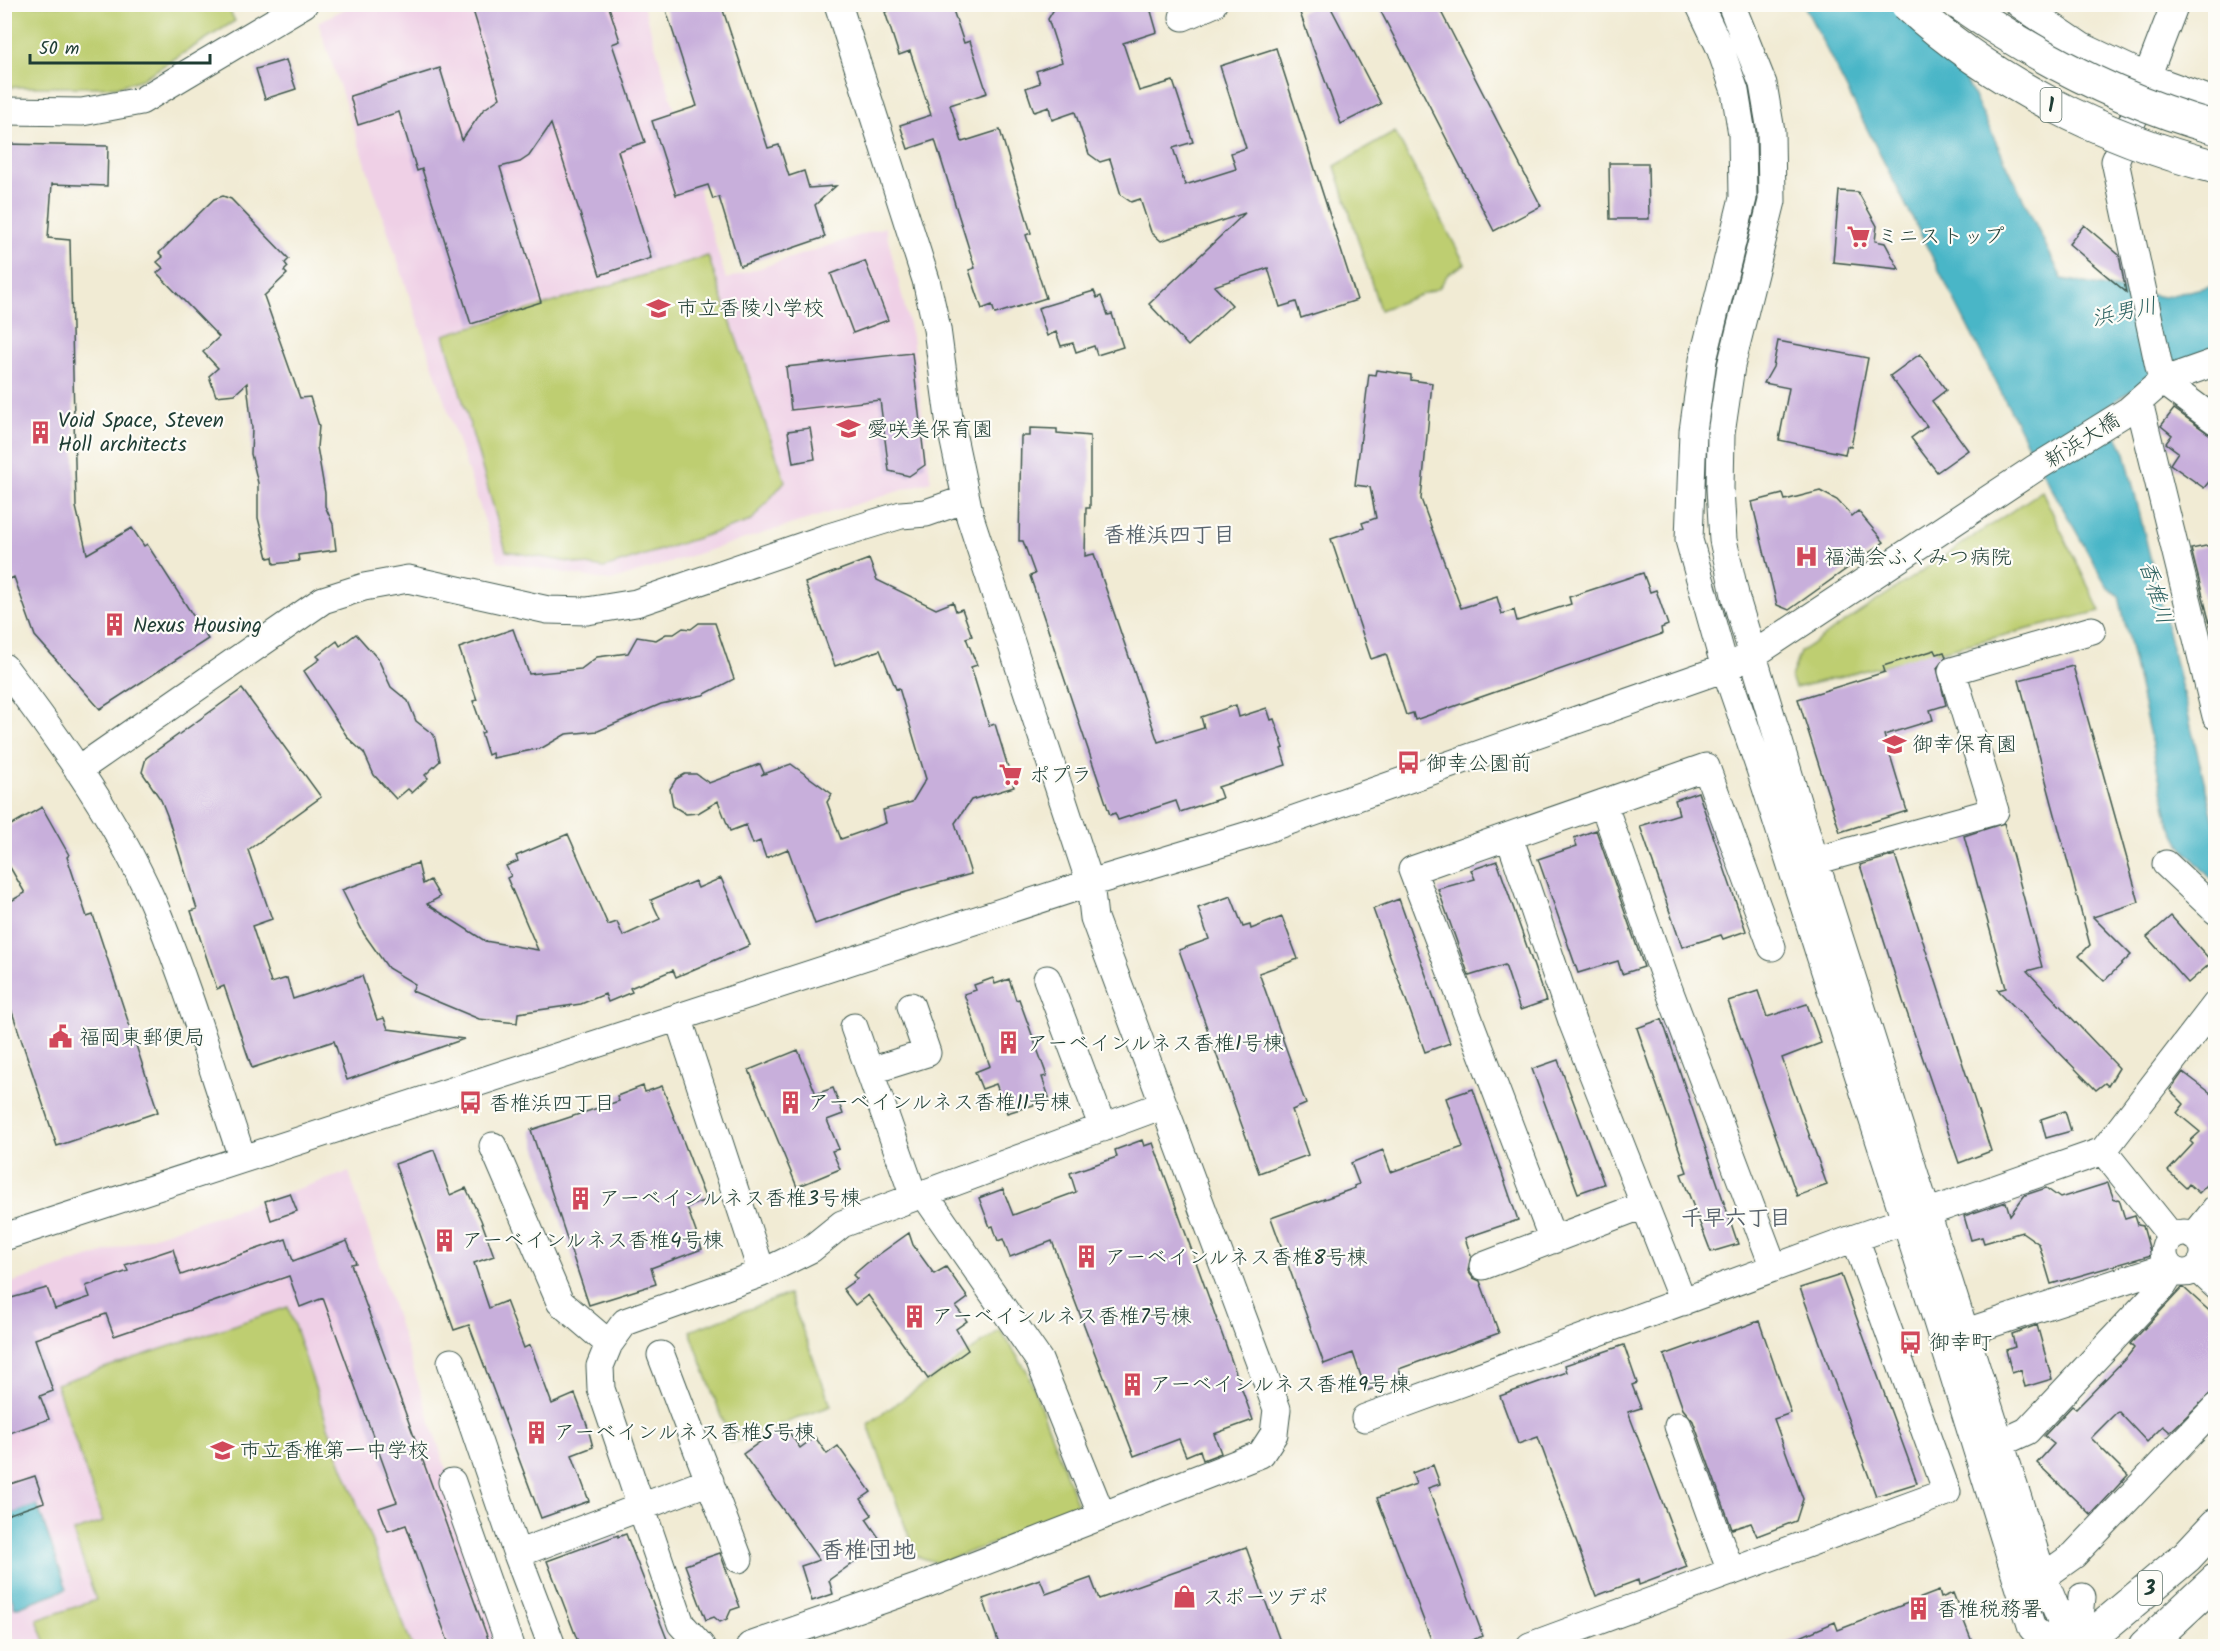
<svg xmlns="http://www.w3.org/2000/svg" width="2220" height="1651" font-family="Kalam,'Klee One',sans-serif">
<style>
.built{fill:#efd0e6}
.green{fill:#bece71;stroke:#6e8652;stroke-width:1.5}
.water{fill:#4ab6c7;stroke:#347a7e;stroke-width:1.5}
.building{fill:#c8afdb}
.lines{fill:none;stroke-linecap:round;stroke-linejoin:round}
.minor-casing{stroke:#3e574c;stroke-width:29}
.highway-casing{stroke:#3e574c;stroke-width:35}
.minor{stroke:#fff;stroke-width:27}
.highway{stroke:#fff;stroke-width:33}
.highway-bridge-casing{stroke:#3e574c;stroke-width:35;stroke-linecap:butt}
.highway-bridge{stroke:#fff;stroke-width:33}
.labels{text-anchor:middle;stroke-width:4.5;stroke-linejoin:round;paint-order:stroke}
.shield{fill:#fdfcf7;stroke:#62766e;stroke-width:1.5}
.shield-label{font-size:20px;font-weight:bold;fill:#1f3d34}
.poi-label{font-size:21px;fill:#1f3d34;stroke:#fdfcf7;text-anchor:start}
.street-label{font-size:21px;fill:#1f3d34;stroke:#fdfcf7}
.water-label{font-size:22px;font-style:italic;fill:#2c6160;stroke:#fdfcf7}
.neighbourhood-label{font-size:22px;font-weight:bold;fill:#5a656e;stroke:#fdfcf7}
.quarter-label{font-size:24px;font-weight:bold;fill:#5a656e;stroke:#fdfcf7}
</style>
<rect width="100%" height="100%" fill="#fdfcf7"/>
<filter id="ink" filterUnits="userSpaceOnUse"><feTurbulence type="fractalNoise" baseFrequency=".0167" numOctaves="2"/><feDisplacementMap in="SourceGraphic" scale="12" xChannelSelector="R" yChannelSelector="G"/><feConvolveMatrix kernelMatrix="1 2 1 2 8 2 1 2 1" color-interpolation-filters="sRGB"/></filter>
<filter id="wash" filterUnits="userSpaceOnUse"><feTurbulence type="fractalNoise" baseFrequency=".008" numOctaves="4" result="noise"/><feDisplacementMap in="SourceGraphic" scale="24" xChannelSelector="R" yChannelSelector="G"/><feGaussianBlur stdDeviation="1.35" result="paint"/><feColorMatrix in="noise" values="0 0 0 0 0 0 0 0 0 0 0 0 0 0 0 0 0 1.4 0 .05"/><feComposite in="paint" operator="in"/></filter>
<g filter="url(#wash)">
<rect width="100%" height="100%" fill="#f1ebd4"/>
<path class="built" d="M353,5H643L726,279L885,227L912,336L931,481L610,581L498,561L318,22Z
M349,1172L504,1646H16L5,1615V1285Z"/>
<path class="green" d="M4,5H218L228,8L235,21L142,79L116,87H5Z
M1395,132L1465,264L1448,274L1439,288L1380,310L1335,166Z
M708,256L785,481L751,521L604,568L506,551L444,335Z
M2042,491L2100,611L1795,688L1791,678L1800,652Z
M789,1294L831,1406L731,1443L690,1331Z
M288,1307L334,1444L412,1646H47L37,1620L96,1600L73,1532L103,1522L56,1384Z
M1000,1330L1027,1371L1077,1503L1068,1517L938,1563L916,1556L868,1424Z"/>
<path class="water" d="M1804,5H1925L1969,86L2062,279L2164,297L2215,285V353C2175,362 2139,384 2105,408L2125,453L2215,826V883L2181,846L2169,822L2119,596L2108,588L2033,455Z
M37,1504L67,1589L15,1608L5,1579L4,1516Z"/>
<g id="blocks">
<path class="building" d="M471,4H608L620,41L612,44L645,142L618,151L651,258L600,275L551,124L529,156L520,162L500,167L541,302L471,324L422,169L417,171L399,112L358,125L350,96L440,68L462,140L483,110L500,98Z
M664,4H721L768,148L779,145L789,176L804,171L809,188L836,186L815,205L825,237L740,266L719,197L713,199L708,185L676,195L652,121L697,106Z
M891,4H951L964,43L970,41L987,93L950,105L962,142L1000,130L1031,233L1026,235L1046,298L995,314L992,305L982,309L969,270L975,268L935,140L908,149L900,125L931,115L910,51L899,55L885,12L893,9Z
M1057,4H1149L1157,32L1123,43L1139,91L1173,81L1193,142L1173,148L1185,185L1236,169L1231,153L1246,148L1220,66L1276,48L1357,300L1301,318L1296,302L1280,307L1268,268L1214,286L1232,305L1188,346L1149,304L1245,213L1161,241L1151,232L1140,199L1131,202L1121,195L1110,159L1100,162L1089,154L1075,112L1052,120L1049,107L1034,112L1026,88L1040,83L1036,71L1062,62L1048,19Z
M1318,4H1329L1381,104L1341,124L1300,13Z
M1377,4H1437L1541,206L1494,231Z
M286,60L296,89L265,99L256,69Z
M4,144L108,146L107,186L52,184L48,238L70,240L76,507L87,554L132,528L144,546L147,544L208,639L100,709L35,636L14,577L8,580L4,569Z
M1609,163H1648L1649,219H1610Z
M1839,191L1858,192L1877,226L1875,241L1885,243L1899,269L1833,262Z
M223,196L231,199L289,259L285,263L288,267L284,271L287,274L264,296L300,398L310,397L319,426L317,447L325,493V506L333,524L336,550L298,555L299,561L274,564L273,557L268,558L258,518V483L251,454L252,428L247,383L235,394L216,396L209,376L218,368L203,352L219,337L157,273L163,268L157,262L163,257L159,253L214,199Z
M2084,225L2119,255L2126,292L2069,244Z
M865,261L888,320L853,333L831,274Z
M1094,291L1097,298L1101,296L1108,315L1112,314L1123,347L1097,355L1094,346L1076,352L1073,343L1061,346L1056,332L1047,336L1038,308Z
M1778,341L1868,358L1851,447L1847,446L1845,454L1779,440L1789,388L1764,383L1773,367Z
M912,353L925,465L909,476L889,471L880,400L791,410L786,367Z
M1920,354L1946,390L1932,401L1968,450L1937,472L1911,438L1927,426L1890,376Z
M1376,370L1411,375V380L1432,383L1421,499L1461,608L1497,597L1502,614L1514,610L1517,621L1571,604L1569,597L1643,573L1650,592L1656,590L1668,625L1661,628L1662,634L1415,720L1413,713L1406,715L1386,654L1371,659L1331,539L1364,528L1362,523L1376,518L1370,487L1355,485L1369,374L1375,375Z
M2174,409L2216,439V473L2204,488L2170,464L2178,452L2166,443L2172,435L2161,426Z
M810,428L815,459L793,463L788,431Z
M1030,428L1057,429V433L1090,436V508H1086L1085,556L1094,554L1158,742L1204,728L1201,717L1236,705L1239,717L1267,708L1271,720L1274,719L1284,748L1281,749L1286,765L1218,787L1222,798L1180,812L1176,801L1118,820L1115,813L1110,815L1030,576L1035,574L1023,541H1019L1021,436H1030Z
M1820,491L1837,500L1852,516L1858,511L1884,542L1789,610L1777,605L1752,502L1783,494L1785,500Z
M2216,544V628H2211L2191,549Z
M869,559L877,580L936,609L953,602L956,611L962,609L972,636L966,638L977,665L971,667L989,726L995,724L1014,787L971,800L955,823L971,874L899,894L815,924L788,849L766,858L760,841L753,844L746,825L730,831L718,801L698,813L686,814L673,806L670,789L676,779L685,774H696L709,783L760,764L764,773L761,775L791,764L832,794L827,802L841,839L886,823L883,810L912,802L926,779L899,688L896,689L880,650L835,666L805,583Z
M699,623H715L734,679L703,695L661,704L598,731L566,734L542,748L493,758L492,753L488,755L481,733L484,732L473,701L477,700L459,648L513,629L529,674L581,669L597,657L628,653L637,637L656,640L666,634H674L683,628L691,629Z
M356,634L378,659L391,687L408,701L416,721L434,735L440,761L425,775L428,778L412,793L408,789L396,799L374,775L364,753L348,738L304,671L320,659L317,656L337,641L340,646Z
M1935,650L1937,654L1944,652L1946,657L1937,668L1946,705L1930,710L1933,720L1884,735L1907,811L1840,832L1798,699L1885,672L1883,666Z
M2073,666L2139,902L2093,917L2131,955L2104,981L2079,956L2090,945L2019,680Z
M242,689L321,797L248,850L272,919L252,926L271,983L287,978L293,999L362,976L377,1020L384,1018L388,1029L464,1039L347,1080L334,1041L252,1068L224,986L217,989L191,911L197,909L167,815L161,800L142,772L146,758Z
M1698,792L1746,931L1723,939L1721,935L1682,947L1640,826L1679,814L1675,800Z
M42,807L69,855L67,857L87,917L93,915L158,1112L57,1146L4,988V905L25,893L4,857V829Z
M2004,823L2042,967L2027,971L2119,1068L2108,1086L2105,1083L2096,1090L1998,990L2006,988L1964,836Z
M1596,830L1644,967L1622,974L1618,961L1578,973L1538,859L1577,846L1574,838Z
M568,834L608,925L617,922L623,936L660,919L651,900L695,881L698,888L721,878L750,945L676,977L673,970L630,988L632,992L608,1002L605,994L581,1004L518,1013L517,1023L479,1019L412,991L415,984L388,968L364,934L342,890L418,863L423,884L430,880L440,897L427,904L485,941L538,950L507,878L511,876L506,866L518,861L516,856Z
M1895,855L1991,1151L1959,1163L1903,1001L1860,865Z
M1497,861L1546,1001L1520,1010L1505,965L1469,976L1438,889L1475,879L1471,870Z
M1231,896L1243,927L1250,925L1251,929L1282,917L1298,959L1259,973L1306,1104L1292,1110L1308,1155L1259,1173L1179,950L1209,939L1198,908Z
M1399,899L1450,1043L1425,1052L1373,909Z
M2171,916L2212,962L2188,983L2147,937Z
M993,978L995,984L1009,979L1016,1000L1019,999L1047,1076L1042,1077L1050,1100L1007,1113L996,1084L982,1089L975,1072L990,1066L964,994L976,990L974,985Z
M1758,991L1767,1017L1807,1004L1821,1043L1782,1058L1827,1185L1797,1196L1728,1001Z
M1662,1019L1738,1244L1711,1252L1681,1174L1687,1172L1637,1028Z
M798,1050L816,1094L833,1088L843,1114L827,1120L839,1149L832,1151L840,1169L797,1187L749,1070Z
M1558,1060L1604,1184L1578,1193L1532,1069Z
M2183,1072L2216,1097V1176L2199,1193L2189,1184L2186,1188L2168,1171L2193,1144L2190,1141L2200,1132L2177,1113L2184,1104L2170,1090Z
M643,1086L645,1092L662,1086L706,1200L687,1207L702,1249L651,1268L656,1284L589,1305L531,1130L619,1101L617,1096Z
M1473,1089L1518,1220L1465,1238L1471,1256L1468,1271L1473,1278L1480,1281L1499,1333L1399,1369L1402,1378L1366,1391L1353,1353L1324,1364L1271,1218L1355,1188L1354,1186L1359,1184L1351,1163L1383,1150L1391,1172L1463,1147L1446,1098Z
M2065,1111L2071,1131L2046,1138L2041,1119Z
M1142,1140L1144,1146L1153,1143L1253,1420L1214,1434L1221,1453L1203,1460L1200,1450L1186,1456L1179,1439L1134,1456L1052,1241L1010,1257L1003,1239L998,1241L993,1226L990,1227L979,1198L1003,1189L1013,1215L1076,1192L1070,1173L1117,1157L1115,1150Z
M434,1150L450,1195L466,1188L481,1220L494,1256L474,1263L489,1308L506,1301L524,1348L530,1345L552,1404L575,1394L587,1425L593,1447L572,1455L589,1501L541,1518L469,1325L454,1330L395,1164Z
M2108,1183L2114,1200L2119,1199L2125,1219L2135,1216L2138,1225L2143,1226L2151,1255L2051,1284L2039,1244L2022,1232L1984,1243L1982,1237L1971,1240L1964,1216L2006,1202L2010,1215L2025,1195L2046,1188L2060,1198Z
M290,1193L297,1211L271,1220L265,1201Z
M909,1233L913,1245L934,1274L946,1267L968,1298L956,1307L967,1321L956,1329L968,1350L928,1379L868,1295L855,1305L843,1289L857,1279L853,1275L867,1263Z
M286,1239L293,1261L347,1241L356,1263L351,1264L491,1647H450L406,1525L388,1531L379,1508L397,1502L323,1298L300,1307L289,1276L114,1336L106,1314L35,1339L53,1391L40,1396L49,1419L4,1435V1300L47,1288L55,1309L90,1297L86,1286L128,1271L125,1265L173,1249L181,1275Z
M1841,1275L1917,1483L1876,1496L1800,1288Z
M2183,1287L2216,1317V1388L2170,1432L2163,1426L2147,1442L2118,1411L2091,1438L2128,1475L2091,1515L2037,1463L2054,1444L2044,1436L2072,1406L2076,1409L2127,1357L2134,1348L2130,1344Z
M1759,1321L1791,1413L1774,1419L1803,1499L1796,1521L1757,1536L1751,1523L1732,1529L1693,1421L1683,1409L1664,1355Z
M2037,1325L2052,1379L2025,1387L2021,1370L2012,1373L2006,1350L2015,1347L2012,1334Z
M1624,1345L1637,1383L1632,1385L1641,1408L1628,1412L1687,1567L1639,1585L1638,1580L1596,1596L1538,1437L1518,1444L1500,1396L1567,1372L1565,1365Z
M784,1425L800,1448L815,1437L827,1454L838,1446L871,1492L861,1499L872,1515L866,1519L882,1542L829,1580L833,1594L812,1601L801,1566L819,1560L743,1454Z
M1433,1465L1440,1484L1428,1488L1483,1636L1454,1647H1434L1377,1498L1416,1484L1412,1473Z
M35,1476L44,1502L4,1516V1486Z
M626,1534L670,1647H580L547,1561L618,1535V1537Z
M1246,1547L1282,1647H1000L983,1599L1040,1579L1046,1594L1091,1578L1099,1599Z
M720,1553L740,1607L731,1610L727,1619L720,1622L714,1617L706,1620L685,1565Z
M1939,1591L1941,1598L1953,1593L1974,1647H1777L1835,1622L1838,1630Z"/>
</g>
</g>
<g filter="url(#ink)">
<use href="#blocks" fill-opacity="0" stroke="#3e574c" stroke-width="1.5"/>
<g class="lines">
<defs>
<path id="minor" d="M1699,4L1720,48L1735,91L1742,134L1743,198L1703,360L1693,431L1689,540L1725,668L1760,769L1916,1254L2032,1628L2053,1646
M1731,4L1763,84L1771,131L1772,201L1731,366L1721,434L1720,488L1723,540L1736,599L1815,861L2043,1577L2060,1618L2064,1646
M2019,4L2081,46L2147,77L2216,102
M1183,17L1213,4
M4,111L82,112L141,101L304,4
M2162,381L2115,161L2144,94L2147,77L2175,4
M2162,381L2216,421
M2139,402L2216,716
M4,667C63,745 122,826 159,917C191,995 215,1078 242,1157
M78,770L323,600L364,587L408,579L548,610L587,611L636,603L826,538L901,515L926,513L966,499
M1603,803L1668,987L1774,1268
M1509,836L1573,1024L1683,1302
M1815,861L1995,811L1952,671L2092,630
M2166,864L2216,911
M1047,979L1103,1128
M678,1017L762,1273
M854,1027L914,1197
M870,1071L927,1053L911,1006
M493,1146L560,1302L609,1344
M2103,1151L2172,1237
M924,1194L1039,1360L1102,1516
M2164 1253a20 20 0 1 1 40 0a20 20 0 1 1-40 0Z
M2194,1236L2216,1209
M4,1237L1090,883L1249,835L1725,668L1753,655L2034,469L2129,410L2162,381L2216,362
M1553,1240L1412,870L1706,767L1772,947
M1483,1266L1644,1205
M2197,1268L2216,1286
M1966,1332L2168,1266
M661,1355L739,1559
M451,1362L517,1554L552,1646
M1365,1418L1855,1238L2103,1151L2216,1004
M1678,1426L1731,1572
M2001,1443L2027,1431L2163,1286L2173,1270
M452,1482L510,1646
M517,1554L710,1481
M2043,1577L2074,1555L2216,1407
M701,1646L681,1624L601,1389L600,1366L609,1344L625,1322L762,1273L811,1249L842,1224L1163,1105
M750,1646L916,1588L1261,1454L1274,1434L1277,1409L1094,918L1090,883L970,517L949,418L937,329L926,280L838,4
M1530,1646L1947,1492L1855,1238
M2077,1646L2082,1597"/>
<path id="highway" d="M2080,1646L2187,1556L2216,1525
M2145,1646L2216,1580"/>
</defs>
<use href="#minor" class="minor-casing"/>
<use href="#highway" class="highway-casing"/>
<use href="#minor" class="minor"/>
<use href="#highway" class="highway"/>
<defs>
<path id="highway-bridge" d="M1907,4C1993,83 2103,138 2216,167
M1960,4C2039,59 2123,102 2216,128"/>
</defs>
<use href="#highway-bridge" class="highway-bridge-casing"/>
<use href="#highway-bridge" class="highway-bridge"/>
</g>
</g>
<defs>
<symbol id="supermarket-bare" viewBox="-9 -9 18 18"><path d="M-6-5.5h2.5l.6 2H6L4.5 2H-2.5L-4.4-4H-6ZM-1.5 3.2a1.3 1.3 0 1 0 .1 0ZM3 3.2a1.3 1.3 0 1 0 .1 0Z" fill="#d1495b" stroke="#fdfcf7" stroke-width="2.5" paint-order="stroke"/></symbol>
<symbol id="school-bare" viewBox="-9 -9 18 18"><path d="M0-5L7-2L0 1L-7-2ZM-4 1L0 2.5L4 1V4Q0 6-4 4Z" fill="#d1495b" stroke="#fdfcf7" stroke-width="2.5" paint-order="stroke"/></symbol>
<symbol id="building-bare" viewBox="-9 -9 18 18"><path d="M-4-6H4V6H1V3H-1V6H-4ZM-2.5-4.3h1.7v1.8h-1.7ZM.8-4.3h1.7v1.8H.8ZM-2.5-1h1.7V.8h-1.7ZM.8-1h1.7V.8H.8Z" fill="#d1495b" stroke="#fdfcf7" stroke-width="2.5" paint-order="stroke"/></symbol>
<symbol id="hospital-bare" viewBox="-9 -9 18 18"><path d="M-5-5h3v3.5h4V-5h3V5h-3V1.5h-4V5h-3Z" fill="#d1495b" stroke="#fdfcf7" stroke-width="2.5" paint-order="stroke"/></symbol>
<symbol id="bus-bare" viewBox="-9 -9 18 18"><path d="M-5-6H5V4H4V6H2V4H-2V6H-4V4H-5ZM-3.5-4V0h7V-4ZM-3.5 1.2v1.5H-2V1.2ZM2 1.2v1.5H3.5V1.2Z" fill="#d1495b" stroke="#fdfcf7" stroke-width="2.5" paint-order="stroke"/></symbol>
<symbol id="civic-bare" viewBox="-9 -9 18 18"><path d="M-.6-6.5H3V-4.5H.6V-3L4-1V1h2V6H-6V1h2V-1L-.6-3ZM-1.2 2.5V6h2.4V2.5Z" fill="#d1495b" stroke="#fdfcf7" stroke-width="2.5" paint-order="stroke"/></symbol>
<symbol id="shop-bare" viewBox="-9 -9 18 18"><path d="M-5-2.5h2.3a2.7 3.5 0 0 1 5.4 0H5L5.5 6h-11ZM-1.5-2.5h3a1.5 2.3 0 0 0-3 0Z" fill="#d1495b" stroke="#fdfcf7" stroke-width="2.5" paint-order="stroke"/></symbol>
</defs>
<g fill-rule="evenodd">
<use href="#supermarket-bare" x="1842" y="220" width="33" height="33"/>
<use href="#school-bare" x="642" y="292" width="33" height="33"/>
<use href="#school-bare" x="832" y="412" width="33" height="33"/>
<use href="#building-bare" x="24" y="416" width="33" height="33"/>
<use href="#hospital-bare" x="1790" y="540" width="33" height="33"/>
<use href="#building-bare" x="98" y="608" width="33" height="33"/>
<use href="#school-bare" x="1878" y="728" width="33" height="33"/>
<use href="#bus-bare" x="1392" y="746" width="33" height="33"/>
<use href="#supermarket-bare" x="994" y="758" width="33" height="33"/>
<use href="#civic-bare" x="44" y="1020" width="33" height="33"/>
<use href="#building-bare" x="992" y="1026" width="33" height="33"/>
<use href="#building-bare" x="774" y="1086" width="33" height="33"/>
<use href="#bus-bare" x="454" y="1086" width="33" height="33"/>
<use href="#building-bare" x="564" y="1182" width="33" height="33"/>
<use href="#building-bare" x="428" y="1224" width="33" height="33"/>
<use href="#building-bare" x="1070" y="1240" width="33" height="33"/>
<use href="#building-bare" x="898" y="1300" width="33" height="33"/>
<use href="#bus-bare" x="1894" y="1326" width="33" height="33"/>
<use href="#building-bare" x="1116" y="1368" width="33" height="33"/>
<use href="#building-bare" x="520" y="1416" width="33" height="33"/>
<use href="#school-bare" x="206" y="1434" width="33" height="33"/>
<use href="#shop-bare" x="1168" y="1580" width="33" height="33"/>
<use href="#building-bare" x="1902" y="1592" width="33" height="33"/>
</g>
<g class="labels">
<g class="shield">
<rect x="2040.5" y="88" width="21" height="34" rx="4.5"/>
<rect x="2138" y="1571" width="24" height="34" rx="4.5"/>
</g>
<g class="shield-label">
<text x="2051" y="112">1</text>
<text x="2150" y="1595">3</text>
</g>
<g class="poi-label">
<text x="1877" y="243">ミニストップ</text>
<text x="677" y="315">市立香陵小学校</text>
<text x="58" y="427">Void Space, Steven<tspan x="58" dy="24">Holl architects</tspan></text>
<text x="867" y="436">愛咲美保育園</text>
<text x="1824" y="564">福満会ふくみつ病院</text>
<text x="133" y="632">Nexus Housing</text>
<text x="1912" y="751">御幸保育園</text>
<text x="1426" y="770">御幸公園前</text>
<text x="1029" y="782">ポプラ</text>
<text x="79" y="1044">福岡東郵便局</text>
<text x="1027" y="1050">アーベインルネス香椎1号棟</text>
<text x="808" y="1109">アーベインルネス香椎11号棟</text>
<text x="489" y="1110">香椎浜四丁目</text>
<text x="599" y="1205">アーベインルネス香椎3号棟</text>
<text x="462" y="1247">アーベインルネス香椎4号棟</text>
<text x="1105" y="1264">アーベインルネス香椎8号棟</text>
<text x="932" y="1323">アーベインルネス香椎7号棟</text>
<text x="1929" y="1349">御幸町</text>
<text x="1150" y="1391">アーベインルネス香椎9号棟</text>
<text x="554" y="1439">アーベインルネス香椎5号棟</text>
<text x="240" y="1457">市立香椎第一中学校</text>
<text x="1203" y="1604">スポーツデポ</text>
<text x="1937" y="1616">香椎税務署</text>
</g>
<g class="street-label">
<text transform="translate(2082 440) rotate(-32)" y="7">新浜大橋</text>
</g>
<g class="water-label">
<text transform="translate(2124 311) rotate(-12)" y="8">浜男川</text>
<text transform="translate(2157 592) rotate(73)" y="8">香椎川</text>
</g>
<g class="neighbourhood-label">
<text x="1169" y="542">香椎浜四丁目</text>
<text x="1736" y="1225">千早六丁目</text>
</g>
<g class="quarter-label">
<text x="868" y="1558">香椎団地</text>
</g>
</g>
<rect width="2220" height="1651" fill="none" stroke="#fdfcf7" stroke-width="24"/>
<path d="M30 54v9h180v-9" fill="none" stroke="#1f3d34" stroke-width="3"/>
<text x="39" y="54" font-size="18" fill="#1f3d34" stroke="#fdfcf7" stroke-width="4.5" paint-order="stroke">50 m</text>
</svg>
